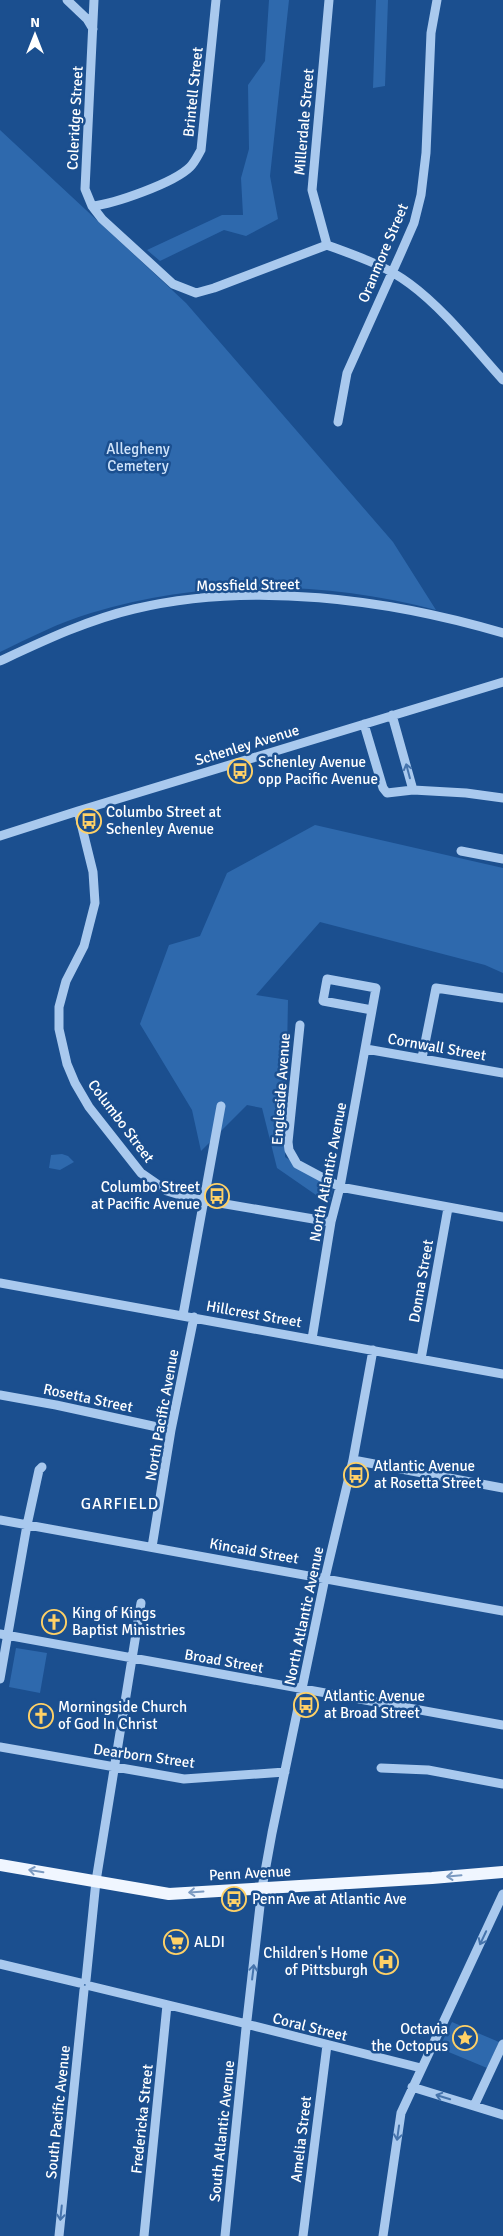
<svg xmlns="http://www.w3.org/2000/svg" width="503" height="2236" font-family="Signika,sans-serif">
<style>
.green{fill:#2e69ad}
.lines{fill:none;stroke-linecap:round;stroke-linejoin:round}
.minor{stroke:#a9c9ee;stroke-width:9}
.major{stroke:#f0f6ff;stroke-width:12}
.oneway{stroke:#4674ac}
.oneway2{stroke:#7b9ac1}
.labels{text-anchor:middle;stroke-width:5;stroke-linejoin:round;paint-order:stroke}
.street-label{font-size:15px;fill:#fff;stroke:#1b4f8f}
.park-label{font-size:15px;fill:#cfe3fa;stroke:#1b4f8f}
.poi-label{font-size:15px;fill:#fff;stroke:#1b4f8f;text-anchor:start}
.neighbourhood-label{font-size:16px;letter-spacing:1px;fill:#fff;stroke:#1b4f8f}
</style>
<rect width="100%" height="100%" fill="#1b4f8f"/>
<path class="green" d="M269,0H289L270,176L278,219L246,236L224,230L160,261L147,250L222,215H243L241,178L249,149L248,85L265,61Z
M376,0H388L385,86L373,88Z
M0,130L186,303L393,542L436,610C323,580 203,579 91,613C60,622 29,638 0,652Z
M315,825L503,868V973L485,965L320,922L256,995L288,1000L285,1157L333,1188L329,1204L277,1168L262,1108L247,1105L201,1151L192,1110L140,1024L169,945L200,936L227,873Z
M62,1154L68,1156L74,1162L60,1170L49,1168L51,1155Z
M16,1648L47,1653L40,1693L9,1687Z
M452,2022L499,2042L487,2068L439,2048Z"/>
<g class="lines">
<path class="minor" d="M67,0L87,19L93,29
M94,0L85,189L92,206L102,219L173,284L196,293L214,288L327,245C356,256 385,265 410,284C444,309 474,348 503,380
M92,206C114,204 174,183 190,167C195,162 198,155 201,150L216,0
M327,245L312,190L329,0
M338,422L347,373L400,255L414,223L421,195L426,153L431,33L437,0
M0,661C43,641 87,620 134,609C251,581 388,599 503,633
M364,724L383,788L387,793L413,790L392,715
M413,790L466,793L503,798
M78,811L93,872L95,903L84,946L66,981L59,1007V1029L67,1064L75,1083L89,1107L141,1173L167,1191L190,1198L331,1222
M0,836L78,811L503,682
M461,851L503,859
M300,1025L288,1142L289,1150L297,1164L340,1187L503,1217
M366,1049L503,1073
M422,1058L436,988L502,998
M0,1283L503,1374
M183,1315L221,1106
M312,1339L331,1222L340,1187L376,988L327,979L323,1001L372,1010
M421,1359L448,1208
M0,1395L56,1405L171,1430
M353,1460L503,1488
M0,1520L503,1611
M152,1547L171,1430L194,1317
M0,1634L503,1725
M0,1679L27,1525L39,1470L42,1467
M0,1747L184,1779L285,1772
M381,1768L428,1770L503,1784
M0,1964L80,1983
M86,1980L96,1881L141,1603
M90,1986L243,2023
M247,2020L262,1888L272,1833L325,1578L353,1460L373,1350
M250,2025L421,2068
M412,2087L503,2115
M474,2106L503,2044
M59,2236L84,1990
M144,2236L167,2005
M225,2236L246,2028
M303,2236L327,2045
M383,2236L401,2113L503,1894"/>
<path class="major" d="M0,1865L169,1894L432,1878L503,1872"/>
</g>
<defs><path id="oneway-shaft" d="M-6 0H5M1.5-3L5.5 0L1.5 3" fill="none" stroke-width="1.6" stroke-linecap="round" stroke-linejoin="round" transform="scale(1.25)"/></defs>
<g class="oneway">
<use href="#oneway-shaft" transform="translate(408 771) rotate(-105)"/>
<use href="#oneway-shaft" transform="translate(483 1938) rotate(115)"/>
<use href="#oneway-shaft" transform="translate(253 1972) rotate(-83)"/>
<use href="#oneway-shaft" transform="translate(443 2097) rotate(-163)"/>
<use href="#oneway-shaft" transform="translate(398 2133) rotate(98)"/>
<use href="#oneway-shaft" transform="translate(61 2213) rotate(96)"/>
</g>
<g class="oneway2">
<use href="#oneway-shaft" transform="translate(36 1871) rotate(-171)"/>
<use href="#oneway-shaft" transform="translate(454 1876) rotate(175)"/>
<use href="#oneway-shaft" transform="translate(196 1892) rotate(176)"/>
</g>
<defs>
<symbol id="bus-ring" viewBox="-11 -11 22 22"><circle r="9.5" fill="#1b4f8f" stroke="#ffd166" stroke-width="1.5"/><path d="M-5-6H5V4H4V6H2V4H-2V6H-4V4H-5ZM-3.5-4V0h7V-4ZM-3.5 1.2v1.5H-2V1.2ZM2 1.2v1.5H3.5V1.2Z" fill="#ffd166"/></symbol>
<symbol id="church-ring" viewBox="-11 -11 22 22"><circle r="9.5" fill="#1b4f8f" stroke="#ffd166" stroke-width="1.5"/><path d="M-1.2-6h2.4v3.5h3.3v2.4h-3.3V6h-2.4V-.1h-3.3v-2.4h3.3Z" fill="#ffd166"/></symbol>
<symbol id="supermarket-ring" viewBox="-11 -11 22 22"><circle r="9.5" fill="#1b4f8f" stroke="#ffd166" stroke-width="1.5"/><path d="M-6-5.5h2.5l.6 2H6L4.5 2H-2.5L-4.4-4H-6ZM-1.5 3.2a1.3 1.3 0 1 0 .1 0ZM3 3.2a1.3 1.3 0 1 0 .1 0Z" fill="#ffd166"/></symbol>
<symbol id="hospital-ring" viewBox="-11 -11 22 22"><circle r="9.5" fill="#1b4f8f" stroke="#ffd166" stroke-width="1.5"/><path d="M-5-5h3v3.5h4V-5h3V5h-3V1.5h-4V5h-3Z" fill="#ffd166"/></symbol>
<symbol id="sight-ring" viewBox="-11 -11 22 22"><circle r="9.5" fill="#1b4f8f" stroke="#ffd166" stroke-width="1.5"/><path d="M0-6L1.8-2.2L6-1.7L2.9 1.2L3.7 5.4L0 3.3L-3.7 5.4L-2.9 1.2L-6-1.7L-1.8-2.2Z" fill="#ffd166"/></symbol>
</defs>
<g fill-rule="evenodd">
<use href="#bus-ring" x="226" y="757" width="28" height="28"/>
<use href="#bus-ring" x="75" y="807" width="28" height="28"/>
<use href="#bus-ring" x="203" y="1182" width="28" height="28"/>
<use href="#bus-ring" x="342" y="1461" width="28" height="28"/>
<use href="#church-ring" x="40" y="1608" width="28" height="28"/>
<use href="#bus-ring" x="292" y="1691" width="28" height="28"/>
<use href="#church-ring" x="27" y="1702" width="28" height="28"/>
<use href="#bus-ring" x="220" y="1885" width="28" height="28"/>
<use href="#supermarket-ring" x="162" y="1928" width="28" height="28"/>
<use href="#hospital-ring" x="372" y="1948" width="28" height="28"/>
<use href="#sight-ring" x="451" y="2024" width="28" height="28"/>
</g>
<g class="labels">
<g class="street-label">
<text transform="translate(193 92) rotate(-84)" y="5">Brintell Street</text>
<text transform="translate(75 118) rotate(-87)" y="5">Coleridge Street</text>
<text transform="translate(304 122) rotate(-85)" y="5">Millerdale Street</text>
<text transform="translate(383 253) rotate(-67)" y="5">Oranmore Street</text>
<text transform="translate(248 585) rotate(-1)" y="5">Mossfield Street</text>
<text transform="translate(247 745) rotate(-17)" y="5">Schenley Avenue</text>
<text transform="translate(437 1047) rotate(10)" y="5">Cornwall Street</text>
<text transform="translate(281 1089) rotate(-86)" y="5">Engleside Avenue</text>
<text transform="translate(121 1121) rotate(53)" y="5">Columbo Street</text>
<text transform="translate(328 1172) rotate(-79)" y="5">North Atlantic Avenue</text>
<text transform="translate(421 1281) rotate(-80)" y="5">Donna Street</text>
<text transform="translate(254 1314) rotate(10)" y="5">Hillcrest Street</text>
<text transform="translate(88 1398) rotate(12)" y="5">Rosetta Street</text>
<text transform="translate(162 1415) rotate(-80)" y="5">North Pacific Avenue</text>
<text transform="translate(254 1551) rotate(10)" y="5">Kincaid Street</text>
<text transform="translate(304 1616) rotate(-78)" y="5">North Atlantic Avenue</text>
<text transform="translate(224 1661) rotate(10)" y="5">Broad Street</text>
<text transform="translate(144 1756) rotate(8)" y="5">Dearborn Street</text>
<text transform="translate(250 1873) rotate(-3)" y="5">Penn Avenue</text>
<text transform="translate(310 2027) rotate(14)" y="5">Coral Street</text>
<text transform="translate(58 2112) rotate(-84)" y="5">South Pacific Avenue</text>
<text transform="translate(142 2119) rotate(-84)" y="5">Fredericka Street</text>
<text transform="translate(222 2131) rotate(-84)" y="5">South Atlantic Avenue</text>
<text transform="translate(301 2139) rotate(-83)" y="5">Amelia Street</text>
</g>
<g class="park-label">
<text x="138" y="454">Allegheny<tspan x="138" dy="17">Cemetery</tspan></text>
</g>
<g class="poi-label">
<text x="258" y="767">Schenley Avenue<tspan x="258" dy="17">opp Pacific Avenue</tspan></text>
<text x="106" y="817">Columbo Street at<tspan x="106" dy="17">Schenley Avenue</tspan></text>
<text x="200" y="1192" text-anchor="end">Columbo Street<tspan x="200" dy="17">at Pacific Avenue</tspan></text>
<text x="374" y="1471">Atlantic Avenue<tspan x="374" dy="17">at Rosetta Street</tspan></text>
<text x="72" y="1618">King of Kings<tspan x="72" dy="17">Baptist Ministries</tspan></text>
<text x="324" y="1701">Atlantic Avenue<tspan x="324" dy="17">at Broad Street</tspan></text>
<text x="58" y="1712">Morningside Church<tspan x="58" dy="17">of God In Christ</tspan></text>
<text x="252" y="1904">Penn Ave at Atlantic Ave</text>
<text x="194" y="1947">ALDI</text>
<text x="368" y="1958" text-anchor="end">Children's Home<tspan x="368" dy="17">of Pittsburgh</tspan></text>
<text x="448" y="2034" text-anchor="end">Octavia<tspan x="448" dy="17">the Octopus</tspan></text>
</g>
<g class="neighbourhood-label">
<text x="120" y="1509">GARFIELD</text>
</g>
</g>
<g transform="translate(35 35)" stroke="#1b4f8f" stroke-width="4" paint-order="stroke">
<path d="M0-4L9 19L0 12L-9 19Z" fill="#ffffff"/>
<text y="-8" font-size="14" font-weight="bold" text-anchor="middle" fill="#ffffff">N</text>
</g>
</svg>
